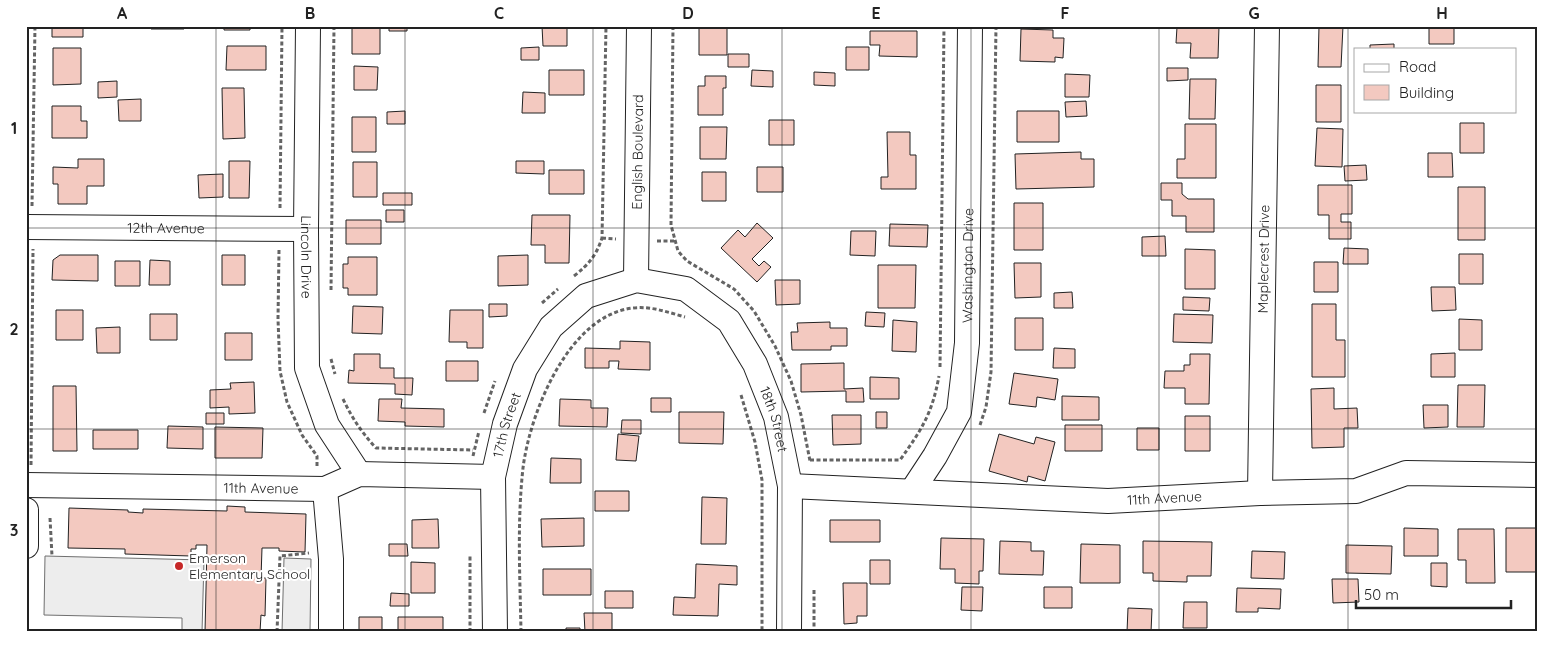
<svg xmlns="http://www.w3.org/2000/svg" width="1564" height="658" font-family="Quicksand,sans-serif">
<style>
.parking{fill:#ededed;stroke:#6f6f6f}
.building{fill:#f3c9c0;stroke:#222}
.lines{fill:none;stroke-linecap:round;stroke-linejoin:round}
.minor-casing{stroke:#222;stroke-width:26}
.path{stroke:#646464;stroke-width:3;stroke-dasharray:4 2.5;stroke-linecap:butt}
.minor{stroke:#fff;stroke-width:24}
.grid{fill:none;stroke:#222;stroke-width:1;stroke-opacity:0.55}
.poi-dot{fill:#c62828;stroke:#fff;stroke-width:2}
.labels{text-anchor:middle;stroke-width:4;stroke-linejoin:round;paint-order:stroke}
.street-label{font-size:14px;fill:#222;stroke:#fff}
.poi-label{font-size:14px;fill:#222;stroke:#fff;text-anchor:start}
.neatline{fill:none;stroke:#222;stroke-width:2}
.grid-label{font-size:16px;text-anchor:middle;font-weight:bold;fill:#222}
</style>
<rect width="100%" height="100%" fill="#fff"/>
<path class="parking" d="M45,556L204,560L202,632H182V618L44,615Z
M284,558L311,559L310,632H282Z"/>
<path class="building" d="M52,26H83V37H52Z
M151,26H184V29H151Z
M224,26H250V30H224Z
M352,26H380V54H352Z
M389,26H407V31H389Z
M542,26H567V46H543Z
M1219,26L1218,58H1190L1191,43H1176L1177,27H1167Z
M1319,26H1343L1341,67H1318Z
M1429,26H1454V44H1429Z
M699,27H727V55H699Z
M1021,29L1053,30V38H1064L1063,58L1055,57V62L1020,61Z
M870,31H917V57L879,56L880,45H870Z
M1394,44V49H1370V45Z
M227,46H266V70H226Z
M539,47V60H521V48Z
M846,47H869V70H846Z
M53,48H81V84L53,85Z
M728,54H749V67H728Z
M354,66L378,67L377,90H354Z
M1167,68H1188V80L1167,81Z
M549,70H584V95H549Z
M752,70L773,71V87L751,86Z
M814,72L835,73V86L814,85Z
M1065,74L1090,75L1089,97H1065Z
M705,76H726V88H723V115H698V86H705Z
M1190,79H1216L1215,119H1189Z
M117,81V97L98,98V82Z
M1316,85H1341V122H1316Z
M222,88H244L245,138L223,139Z
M523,92L545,93V113H522Z
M141,99V121H119L118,100Z
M1086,101L1087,116L1066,117L1065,102Z
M52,106H81V121H87V138H52Z
M405,111V124H387V112Z
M1017,111H1059V142H1017Z
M352,117H376V152H352Z
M769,120H794V145H769Z
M1460,123H1484V153H1460Z
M1185,124H1216V178H1177V159H1185Z
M700,127H727L726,159H700Z
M1317,128L1343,129L1342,167L1315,166Z
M887,132H910V155H916V189H881V177H888Z
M1081,152V159H1094V187L1016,189L1015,154Z
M1428,153H1452L1453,177H1428Z
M78,159H104V186H87V204H58V184H53V167L78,168Z
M229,161H250L249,198H229Z
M516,161H544V174L516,173Z
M353,162H377V197H353Z
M1366,165L1367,180L1345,181L1344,166Z
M757,167H783V192H757Z
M549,170H584V194H549Z
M702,172H726V201H702Z
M223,174V197L199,198L198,175Z
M1161,183H1182V194L1188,199H1214V232H1186V216H1172V200H1161Z
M1318,185H1352V214H1341V222H1351V239H1329V215H1318Z
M1458,187H1485V240H1458Z
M383,193H412V205H383Z
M1014,203H1043V250H1014Z
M386,210H404V222H386Z
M532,215H570L569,263H545V245H531Z
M346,220H381V244H346Z
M757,223L773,238L752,259L759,266L764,261L771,267L757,282L721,248L738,230L745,237Z
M890,224L928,225L927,247L889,246Z
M851,231H876L875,256L850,255Z
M1165,236L1166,256H1142V237Z
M1344,248L1368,249V264H1343Z
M1185,249L1215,250V289H1185Z
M1459,254H1483V284H1459Z
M60,255H98V281L52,280L53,260Z
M222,255H245V285H222Z
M528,255V285L498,286V256Z
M348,257H377V295H348V288H343V264H348Z
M150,260L170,261V285H149Z
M115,261H140V286H115Z
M1314,262H1338V292H1314Z
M1014,263H1041V297L1015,298Z
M878,265H916L915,308H878Z
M775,280H800V304L776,305Z
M1431,287H1455L1456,310L1432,311Z
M1072,292L1073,308H1054V293Z
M1183,297L1210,298L1209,311L1183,310Z
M489,304H507V316L489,317Z
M1312,304H1336V340H1345V377H1312Z
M353,306L383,307L382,334L352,333Z
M56,310H83V340H56Z
M450,310H483V348H467V342H449Z
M866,312L885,313L884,327L865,326Z
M150,314H177V340H150Z
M1174,314L1213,315L1212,343L1173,342Z
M1015,318H1043V350H1015Z
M1459,319L1482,320V350H1459Z
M893,320L917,322L916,352L892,351Z
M830,322V328H847V346H831V350H792L791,332H798L797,323Z
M120,327V353H97L96,328Z
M225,333H252V360H225Z
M620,341L650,342V370L618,369L619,361H609V368H585V348L620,349Z
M1054,348L1075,349V368H1053Z
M1455,353V377H1431V354Z
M354,354H380V368H394V378H413L412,395L395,394V384L348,383L349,370L354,371Z
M1190,354H1210L1209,404H1185V388H1164L1165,371H1184V365H1190Z
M446,361H478V381H446Z
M844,363V389L863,388L864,402H846V391L801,392V364Z
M1014,373L1058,379L1055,400L1037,397L1036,407L1009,404Z
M870,377L899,378V399H870Z
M254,382L255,413L229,414V407L210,408V390L231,389L230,383Z
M1458,385H1485L1484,427H1457Z
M53,386H76L77,451H53Z
M1334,388V409L1357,408L1358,428H1344V447L1312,448L1311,389Z
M1062,396L1099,397V420H1062Z
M651,398H671V412H651Z
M379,399H402L401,408L444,409V427L405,426V422L378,421Z
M560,399L591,400V408H608L607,427L559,426Z
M1423,405H1448V427L1424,428Z
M679,412H724L723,444L679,443Z
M876,412H887V428H876Z
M206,413H224V424H206Z
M832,415H861V444L833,445Z
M1185,416H1210V451H1185Z
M622,420H641V434L621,433Z
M1065,425H1102V451H1065Z
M168,426L203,427V449L167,448Z
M215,427L263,428L262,458H215Z
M1137,428H1159V450H1137Z
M93,430H138V449H93Z
M618,434L639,436L636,461L616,460Z
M999,434L1034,444L1036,437L1055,442L1045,481L1028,476L1027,482L989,471Z
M551,458L581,459V483H550Z
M595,491H629V511H595Z
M702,497L727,498L726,544H701Z
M227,506L245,507V512L306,514L305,552L279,551V548H262L261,578H266L265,616L261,615L260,632H205L207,545H196V549H191V556L125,554V549L68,548L69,508L128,510V512L143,513V509L227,511Z
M584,518V546L542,547L541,519Z
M438,519L439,548H412V520Z
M830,520H880V542H830Z
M1404,528L1438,529V556H1404Z
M1506,528H1538V572H1506Z
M1458,529H1494L1495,583H1466V560H1458Z
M941,538L984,539L983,571H979V584L955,583V569H940Z
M1000,541L1031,542V551H1044L1043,575L999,574Z
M1143,541L1212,542L1211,576H1187V582L1153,581V573H1143Z
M389,544H407L408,556H389Z
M1081,544L1120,545V583H1080Z
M1346,545L1392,546L1391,574L1346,573Z
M1252,551L1285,552L1284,579L1251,578Z
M870,560H890V584H870Z
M411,562L435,563V593H411Z
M1431,563H1447V587L1431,586Z
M696,564L737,566V585L719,584L718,616L673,615L674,597L695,598Z
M543,569H591V595H543Z
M1332,579H1358L1359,602L1333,603Z
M843,583H867V616H857V623L844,624Z
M962,587H983L982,611L961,610Z
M1044,587H1072V608H1044Z
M1237,588L1281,589L1280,609L1258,608V612H1236Z
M605,591H633V608H605Z
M391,593L409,594V606H390Z
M1184,602H1207V628H1183Z
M1128,608L1152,609L1151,632H1127Z
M584,613H612V632H585Z
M359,617H382V632H359Z
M398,617H443V632H398Z
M566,628H580V632H566Z"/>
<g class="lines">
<defs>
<g id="minor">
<path id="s1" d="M308,26L306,229L307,368L327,425L359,474"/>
<path id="s2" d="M26,227L306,229"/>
<path id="s3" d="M636,280L639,26"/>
<path id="s4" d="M26,485L325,489L359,474L493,477"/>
<path id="s5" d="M790,486L1108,501L1260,493L1356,491L1406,473L1538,475"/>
<path d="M325,489L331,559V632"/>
<path id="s6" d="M912,491L935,456L959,412L967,343L970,26"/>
<path id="s7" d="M1260,493L1267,26"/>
<path d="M26,510V546"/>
<path id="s8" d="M495,632L493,477L505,424L525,369L551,327L586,296L636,280L686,289L729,321L755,364L776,417L790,486L789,632"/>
</g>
</defs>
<use href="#minor" class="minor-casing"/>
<path class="path" d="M673,26L671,225L678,251L687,261L734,289L754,311L775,346L791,381L801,415L810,461
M32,206L35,26
M280,208L282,26
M602,238L616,239
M657,241H674
M279,250L278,319L280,371L287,402L302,435L317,456V467
M574,276C589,264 596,256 602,238L606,26
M331,290L334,26
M542,303L558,289
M331,359L335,374
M940,367L944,26
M741,395L755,442L762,480V632
M343,399C352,418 362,433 376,448L473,450
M484,413L495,381
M980,425L986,407L991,372L996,26
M473,456L479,431
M810,460H900C922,429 932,414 939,376
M31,465L33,249
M50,518L52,556
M814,590V632
M277,632L280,556L309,553
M470,632V555
M521,632C520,577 517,522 523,468C530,412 569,315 633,308C651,306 667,312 685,317"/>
<use href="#minor" class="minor"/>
</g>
<path class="grid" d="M216,26V632M405,26V632M593,26V632M782,26V632M971,26V632M1159,26V632M1348,26V632M26,228H1538M26,429H1538"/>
<circle class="poi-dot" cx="179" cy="566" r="5"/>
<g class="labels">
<g class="street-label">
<text dy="5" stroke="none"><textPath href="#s3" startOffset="128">English Boulevard</textPath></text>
<text dy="5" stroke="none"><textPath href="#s2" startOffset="140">12th Avenue</textPath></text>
<text dy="5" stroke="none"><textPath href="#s1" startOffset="231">Lincoln Drive</textPath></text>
<text dy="5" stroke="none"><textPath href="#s7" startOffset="234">Maplecrest Drive</textPath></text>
<text dy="5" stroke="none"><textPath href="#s6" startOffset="239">Washington Drive</textPath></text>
<text dy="5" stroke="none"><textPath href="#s8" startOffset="630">18th Street</textPath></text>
<text dy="5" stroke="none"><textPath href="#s8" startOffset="209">17th Street</textPath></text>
<text dy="5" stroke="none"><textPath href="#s4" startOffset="235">11th Avenue</textPath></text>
<text dy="5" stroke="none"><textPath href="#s5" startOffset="375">11th Avenue</textPath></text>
</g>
<g class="poi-label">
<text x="189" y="563">Emerson<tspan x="189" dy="16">Elementary School</tspan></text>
</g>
</g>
<rect width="1564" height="658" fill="none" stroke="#ffffff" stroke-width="55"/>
<rect x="1354" y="48" width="162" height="65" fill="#ffffff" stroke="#a7a7a7"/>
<rect x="1364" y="64" width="25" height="8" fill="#ffffff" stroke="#a7a7a7"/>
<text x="1399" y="72" font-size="15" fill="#222222">Road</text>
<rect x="1364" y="85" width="25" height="15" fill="#f3c9c0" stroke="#a7a7a7"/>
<text x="1399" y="98" font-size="15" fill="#222222">Building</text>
<path d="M1356 600v8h155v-8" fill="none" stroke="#222222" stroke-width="2.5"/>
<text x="1364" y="600" font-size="15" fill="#222222" stroke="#ffffff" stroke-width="4" paint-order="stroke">50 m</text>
<rect x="28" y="28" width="1508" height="602" class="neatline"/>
<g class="grid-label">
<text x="122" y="19">A</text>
<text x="310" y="19">B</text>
<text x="499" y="19">C</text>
<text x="688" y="19">D</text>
<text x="876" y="19">E</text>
<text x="1065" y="19">F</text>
<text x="1254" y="19">G</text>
<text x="1442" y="19">H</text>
<text x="14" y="134">1</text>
<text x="14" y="335">2</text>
<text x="14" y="536">3</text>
</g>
</svg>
